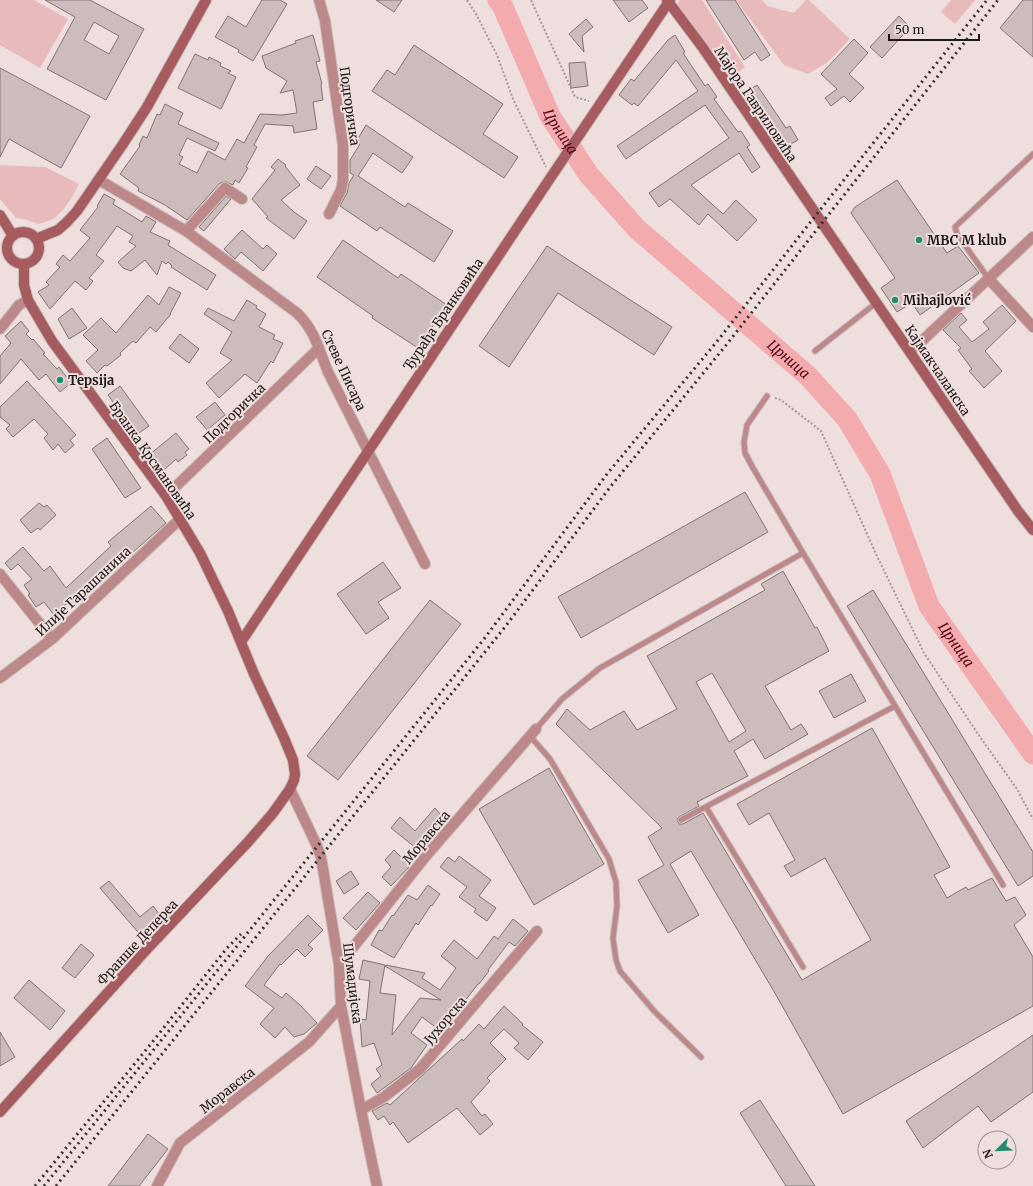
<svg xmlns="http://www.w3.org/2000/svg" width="1033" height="1186" font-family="Merriweather,serif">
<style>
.green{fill:#e8babb}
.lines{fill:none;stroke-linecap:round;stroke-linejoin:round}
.river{stroke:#f3abad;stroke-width:21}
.building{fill:#ccbcbc;stroke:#837474;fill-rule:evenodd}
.lane-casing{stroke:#cabbbb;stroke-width:7}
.street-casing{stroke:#cabbbb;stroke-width:12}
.secondary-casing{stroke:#cabbbb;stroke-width:12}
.path{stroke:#a59898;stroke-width:2;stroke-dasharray:2 2;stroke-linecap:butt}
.lane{stroke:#bd8889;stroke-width:5}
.street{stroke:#bd8889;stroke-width:10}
.secondary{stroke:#a65b5f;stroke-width:10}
.rail{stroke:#393131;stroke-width:3;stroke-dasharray:2 4;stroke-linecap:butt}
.poi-dot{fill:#218d6c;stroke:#efdede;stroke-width:1.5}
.labels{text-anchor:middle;stroke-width:4;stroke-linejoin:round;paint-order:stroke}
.street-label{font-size:13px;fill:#1f1919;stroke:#efdede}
.poi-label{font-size:13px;font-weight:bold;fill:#1f1919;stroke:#efdede;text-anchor:start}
.water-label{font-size:14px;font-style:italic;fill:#5a0317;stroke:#efdede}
</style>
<rect width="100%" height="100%" fill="#efdede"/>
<path class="green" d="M0,0H34L68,19L40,68L0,45Z
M680,0H702L745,67L730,78L677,4Z
M736,0H762L767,6L794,13L806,0H809L850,39L828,62L808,74L784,65Z
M951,0H975L955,24L941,12Z
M0,165L45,167L79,184C72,197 64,213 51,220C47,222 42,223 38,224L24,219L16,218L0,199Z"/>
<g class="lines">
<path class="river" id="s1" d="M498,0L503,7L550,116L589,175L637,229L807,375L847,419L880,474L929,606L1033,754"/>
</g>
<path class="building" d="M45,0H90L144,29L106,100L47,69L75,17ZM94,22L119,36L109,54L84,40Z
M262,0H280L287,4L253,61L238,52L239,50L215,37L228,16L246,27Z
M376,0H402L394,12Z
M613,0H642L648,8L629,22Z
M706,0H735L770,55L761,61L755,52L744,60Z
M1023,0H1033V57L1000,28Z
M899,16L910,27L882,58L870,47Z
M586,19L593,27L582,36L584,52L569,34Z
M313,35L320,61L316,62L322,84L321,85L323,100L313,102L317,129L294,133L293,126L265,124L254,145L257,147L246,167L248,168L239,183L235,180L233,185L226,182L220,183L187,220L165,205L138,191L139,188L120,174L140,146L139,145L143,136L147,138L157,114L160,115L165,104L183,113L178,124L219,143L215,151L187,138L179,155L183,157L179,164L197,173L208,151L225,160L237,139L244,143L260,114L282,115L297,113L293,90L280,93L287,81L266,68L262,56L296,43L295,41Z
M675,35L685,52L683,53L705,86L708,84L717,97L714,99L738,132L741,131L750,145L747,147L760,167L752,173L739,153L691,185L723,214L736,200L757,220L737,241L708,214L699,225L670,199L659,207L649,193L729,138L705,105L626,159L617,146L698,91L676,60L638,106L634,103L632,105L619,95L631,79L634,81L668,40Z
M854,39L868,53L849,74L864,88L850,102L844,96L831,106L825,98L837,89L821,74Z
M414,45L503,104L483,134L518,157L504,178L372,91L387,70L395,75Z
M195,54L208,60L209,57L221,63L220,66L231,71L228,73L236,77L221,109L178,88Z
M585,62L588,86L571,88L569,63Z
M0,68L90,116L61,168L9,139L0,157Z
M757,85L786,128L790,126L798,140L782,149L774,135L775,134L746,92Z
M366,125L413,157L402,173L373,153L358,176L405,207L408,203L453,231L434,262L380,227L377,231L340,206L347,193L349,183L354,175L350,173V160L360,144L356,142Z
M278,159L286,165L285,166L300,185L281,200L294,212L307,221L294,239L266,218L268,217L252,199L275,170L271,167Z
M316,166L331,176L321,189L307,179Z
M897,180L947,253L958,246L979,273L920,315L912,303L897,312L881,288L895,278L851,213L855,207Z
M104,194L115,200L113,204L142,222L146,216L156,222L150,232L170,241L168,245L216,275L207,290L171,267L172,266L168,262L166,264L162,261L157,275L145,260L131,271L123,268L118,262L136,246L129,242L133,236L117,226L96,255L104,261L89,278L93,281L86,290L75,281L50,309L38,292L49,285L46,282L60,267L56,264L63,255L70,261L90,238L80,230L98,207L97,206Z
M226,196L231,199L204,231L199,227Z
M242,230L263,249L267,245L277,254L263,271L241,252L235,259L224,249Z
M343,240L398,278L401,274L447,305L418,348L372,318L373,316L317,277Z
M547,246L672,327L654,355L558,293L509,367L479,346Z
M169,287L181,293L170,314H171L156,332L150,327L136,343L133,341L120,353L121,355L107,366L105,365L97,373L86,361L98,350L83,335L101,318L116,333L148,295L159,305Z
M247,300L257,306L256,308L266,314L259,327L275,335L273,339L283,343L273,363L271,361L257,383L245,374L219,398L206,383L232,360L220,353L232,332L204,314L208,308L234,321Z
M1002,305L1016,321L985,351L1002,371L984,388L969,371L972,369L958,350L961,348L943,330L961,313L967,320L959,327L972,342L989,329L983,322Z
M72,308L87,328L69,339L58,319Z
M21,321L29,331L26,334L32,340L33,339L45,353L43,354L57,369L59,367L71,383L60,392L46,374L39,380L21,359L0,384V356L11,343L5,336Z
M180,334L199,349L189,363L169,348Z
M27,381L76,435L70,440L74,445L65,453L58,444L53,450L44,438L48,434L34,419L13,437L6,429L10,425L0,417V407Z
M120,386L149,426L136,435L108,395Z
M215,402L225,415L207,430L196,417Z
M176,433L189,449L185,452L187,455L178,462L176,459L163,471L149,455Z
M107,438L141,488L125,498L92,449Z
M745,492L768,532L581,638L558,597Z
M39,503L44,507L47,505L56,515L40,530L38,528L31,533L20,520Z
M151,506L166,523L72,606L69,602L54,615L44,602L36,607L28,595L30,594L24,585L32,579L18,564L11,570L5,563L23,547L44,571L50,566L66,588L111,546L108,542Z
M383,562L401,588L378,602L389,618L366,634L337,594Z
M783,571L815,628L817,627L829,651L765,686L791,730L801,724L808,734L765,759L753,739L734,751L748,776L697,802L699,806L679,817L677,819L678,822L679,824H683L703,813L802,980L871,940L825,858L791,877L784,866L795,860L769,813L749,825L737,804L872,728L950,867L934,875L947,898L966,887L968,890L992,878L1006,901L1015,897L1026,915L1014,925L1033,957V1006L843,1114L776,995L691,851L670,864L699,915L668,933L638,880L664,865L648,837L662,828L556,724L567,709L590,730L624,711L637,730L677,709L647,656L765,590L761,584ZM712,673L746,731L729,742L696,682Z
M873,590L1033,852V876L1018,886L847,606Z
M430,600L461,624L338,780L307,756Z
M851,674L866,701L834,718L819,691Z
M549,768L604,864L534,905L479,809Z
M435,808L441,815L431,825L438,831L421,852L391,828L400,817L415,831Z
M394,850L410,866L391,886L382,877L391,867L385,860Z
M459,856L491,880L479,896L496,908L487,921L474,912L476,909L459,897L467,887L440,867L448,857L455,862Z
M351,871L359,884L344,894L336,881Z
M109,881L140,917L153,906L164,920L143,938L100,888Z
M428,885L440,894L432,906L431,905L418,925L416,923L394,958L371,945L379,930L382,931L392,915L393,916L408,895L417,900Z
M368,892L380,903L356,930L343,918Z
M308,915L323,930L308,945L313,949L305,957L297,949L281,965L280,964L264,985L282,998L286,993L300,1005L317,1023L304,1034L294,1037L285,1027L275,1038L260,1024L274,1008L245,986L268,956Z
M513,919L528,931L515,946L509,942L488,970L489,971L479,984H478L461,1006L457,1003L438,1029L422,1017L411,1033L427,1045L411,1068L377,1093L371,1084L381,1076L376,1069L382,1065L374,1043L362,1047L360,1019L366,1020L370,981L359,979L363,960L385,965L380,993L396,995L392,1035L420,998L441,1000L385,966L386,965L425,973L422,978L440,990L456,968L441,956L454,940L477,959L494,936L498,939Z
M81,944L94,955L75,978L62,968Z
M29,980L65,1011L50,1030L14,998Z
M504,1006L523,1024L522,1025L543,1042L528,1060L514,1048L519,1043L504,1029L490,1043L506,1059L487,1078L490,1081L471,1102L482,1116L485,1114L493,1124L480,1135L457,1108L408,1143L393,1122L390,1125L384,1116L378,1120L372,1111L387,1103L390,1105L462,1039L463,1041L479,1024L484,1029Z
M0,1032L15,1057L0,1066Z
M1033,1035V1092L991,1122L978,1106L923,1148L906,1121Z
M760,1100L815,1186H786L740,1113Z
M148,1134L168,1149L139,1186H108Z"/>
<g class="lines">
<defs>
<path id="lane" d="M988,278L957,234L955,227L1033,154
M815,351L876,303
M767,396L747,425L744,442L745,453L753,468L803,553L1003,885
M536,729L562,699L600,668L803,553
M530,736L550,759L609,859L616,882L617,906L613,938L616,960L620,971L654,1011L701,1057
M706,807L803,967
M681,820L895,706"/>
<path id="street" d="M319,0L325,21L343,145V180L341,190L329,214
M99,180L186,231L297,313C315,330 319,350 328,372L425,564
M186,231L225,188L242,199
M988,278L1033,327
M0,329L19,305L28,300
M910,352L1033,237
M166,496L319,348
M0,574L52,639
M0,678L52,639L180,519
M290,789L317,846L321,857L339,965L341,1006L361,1110L377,1186
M339,965L426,856L536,729
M361,1110L384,1097L420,1069L537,931
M157,1186L180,1143L309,1042L341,1006"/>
<path id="secondary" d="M667,0L703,48L1018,511L1033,530
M0,215L13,236
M7 248a16 16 0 1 1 32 0a16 16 0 1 1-32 0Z
M36,239L58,230L67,222L77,211L123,144L147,107L206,0
M241,642L551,177L670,0
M0,1112L148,948L248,842L273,813L290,789L294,780L295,774L293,760L284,738L254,674L228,611L200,553L166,496L52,341L28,300L24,285V264"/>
</defs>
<use href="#lane" class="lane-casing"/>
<use href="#street" class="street-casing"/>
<use href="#secondary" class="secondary-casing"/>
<path class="path" d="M467,0L476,14L497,55L513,99L546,167
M531,0L575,97L589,101
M775,398L781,400L821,431L876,554L924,653L980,737L1017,789L1033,819"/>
<use href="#lane" class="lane"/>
<use href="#street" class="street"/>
<use href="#secondary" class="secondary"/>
<path class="rail" d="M35,1186L150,1045L227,948L241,934
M44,1186L484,639L607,474L719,339L816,215L987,0
M56,1186L505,627L611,486L727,344L822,223L998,0"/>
</g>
<g class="poi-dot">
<circle cx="919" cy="240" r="4"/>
<circle cx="895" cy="300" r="4"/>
<circle cx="60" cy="380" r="4"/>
</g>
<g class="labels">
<g class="street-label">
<text transform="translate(756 104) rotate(56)" y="5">Мајора Гавриловића</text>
<text transform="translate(350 106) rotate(82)" y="5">Подгоричка</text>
<text transform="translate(443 314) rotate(-56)" y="5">Ђурађа Бранковића</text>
<text transform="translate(344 370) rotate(65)" y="5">Стеве Писара</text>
<text transform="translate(938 370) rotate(56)" y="5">Кајмакчаланска</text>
<text transform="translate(234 413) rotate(-44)" y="5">Подгоричка</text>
<text transform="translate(153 460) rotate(55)" y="5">Бранка Крсмановића</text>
<text transform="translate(83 591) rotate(-43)" y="5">Илије Гарашанина</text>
<text transform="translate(426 837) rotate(-50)" y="5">Моравска</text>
<text transform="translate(137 942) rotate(-47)" y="5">Франше Депереа</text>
<text transform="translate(353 983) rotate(83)" y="5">Шумадијска</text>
<text transform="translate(445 1020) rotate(-50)" y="5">Јухорска</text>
<text transform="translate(227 1090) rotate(-38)" y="5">Моравска</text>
</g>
<g class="poi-label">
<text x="927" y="245">MBC M klub</text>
<text x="903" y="305">Mihajlović</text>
<text x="68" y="385">Tepsija</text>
</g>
<g class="water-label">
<text dy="5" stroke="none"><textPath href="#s1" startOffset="146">Црница</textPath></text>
<text dy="5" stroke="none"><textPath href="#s1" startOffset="470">Црница</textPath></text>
<text dy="5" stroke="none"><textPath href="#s1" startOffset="806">Црница</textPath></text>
</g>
</g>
<g transform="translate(997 1150) rotate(247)"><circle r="19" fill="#efdede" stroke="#9c8f8f"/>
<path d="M0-3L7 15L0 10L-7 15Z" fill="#218d6c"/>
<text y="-6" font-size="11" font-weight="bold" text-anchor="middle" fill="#1f1919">N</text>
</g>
<path d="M889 34v6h90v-6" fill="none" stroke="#1f1919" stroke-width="2"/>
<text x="895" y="34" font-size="12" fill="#1f1919" stroke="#efdede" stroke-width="3" paint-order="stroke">50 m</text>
</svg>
